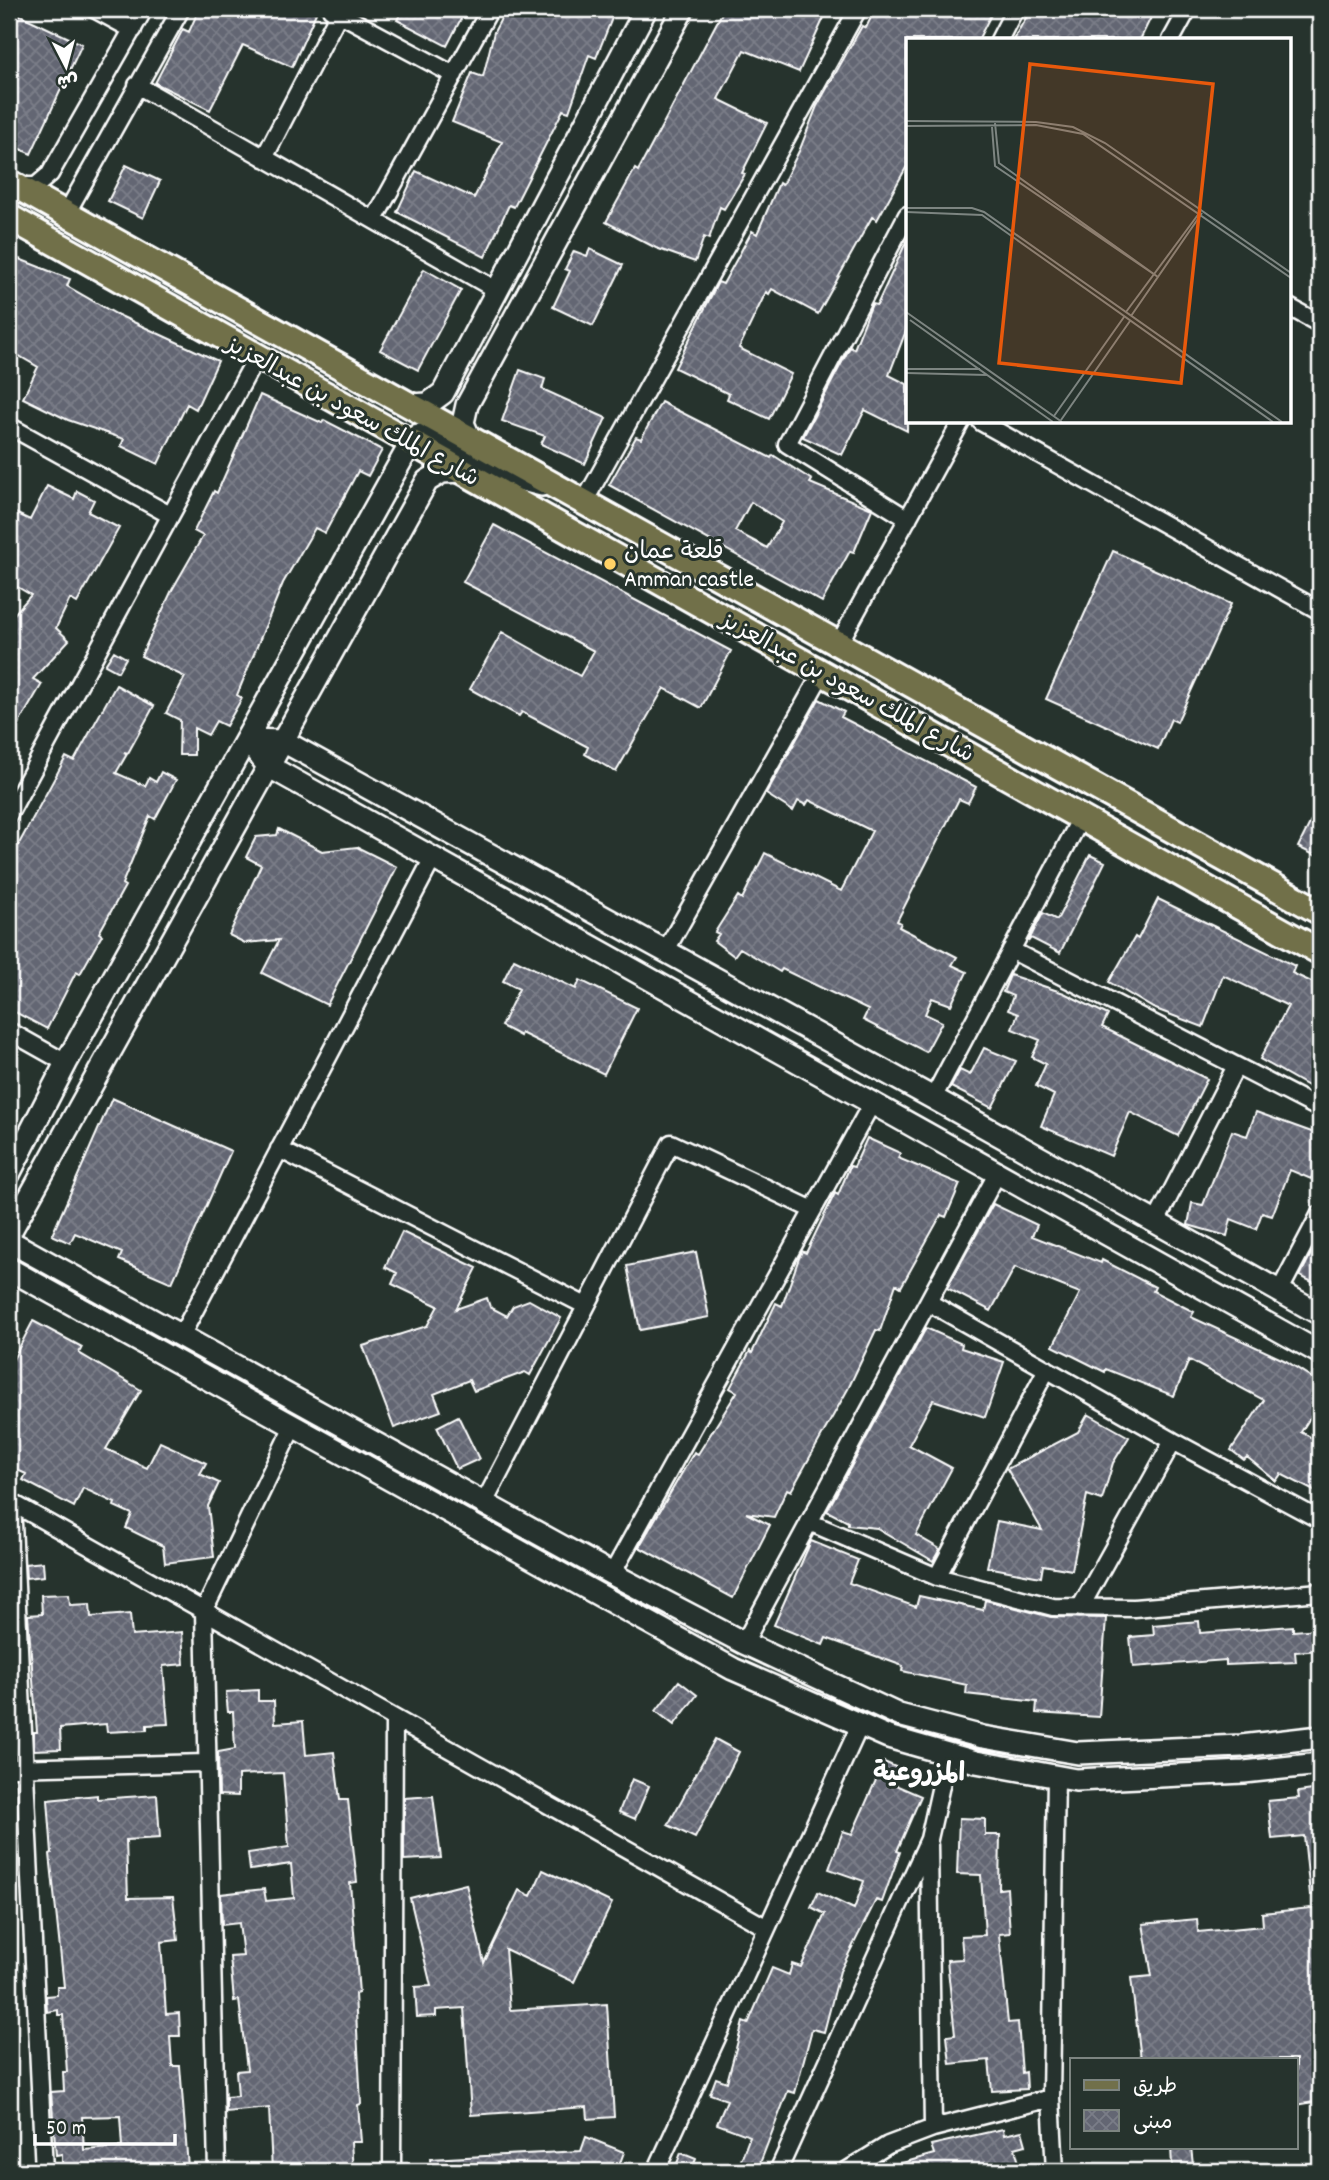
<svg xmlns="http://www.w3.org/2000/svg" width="1329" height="2180" font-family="Dekko,'Playpen Sans Arabic',sans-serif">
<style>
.building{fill:url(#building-cross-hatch);stroke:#fff;stroke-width:2;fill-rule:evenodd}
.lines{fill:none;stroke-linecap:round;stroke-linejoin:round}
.street-casing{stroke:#fff;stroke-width:21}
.secondary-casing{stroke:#fff;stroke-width:26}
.primary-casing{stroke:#fff;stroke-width:30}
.street{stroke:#26332d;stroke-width:16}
.secondary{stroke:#26332d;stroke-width:21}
.primary{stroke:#71704a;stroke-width:24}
.poi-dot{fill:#ffd166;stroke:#26332d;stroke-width:2.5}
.labels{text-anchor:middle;stroke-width:6;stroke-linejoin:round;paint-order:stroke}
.street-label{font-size:24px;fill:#fff;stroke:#26332d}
.poi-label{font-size:24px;fill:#fff;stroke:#26332d;text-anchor:start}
.neighbourhood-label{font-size:26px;font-weight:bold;fill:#fff;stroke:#26332d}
.inset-road{fill:none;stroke:#7d8581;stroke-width:2}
.view{fill:#e8590c;fill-opacity:0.15;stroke:#e8590c;stroke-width:3.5}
.inset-edge{fill:none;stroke:#fff;stroke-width:3.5}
</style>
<defs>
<pattern id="building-cross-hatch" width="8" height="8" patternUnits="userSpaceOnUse" patternTransform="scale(1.75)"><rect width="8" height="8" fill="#636673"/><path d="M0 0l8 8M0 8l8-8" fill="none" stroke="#7a7d88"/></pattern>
</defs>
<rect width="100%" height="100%" fill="#26332d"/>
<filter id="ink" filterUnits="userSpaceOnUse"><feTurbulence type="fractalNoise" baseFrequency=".0143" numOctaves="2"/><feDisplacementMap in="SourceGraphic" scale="14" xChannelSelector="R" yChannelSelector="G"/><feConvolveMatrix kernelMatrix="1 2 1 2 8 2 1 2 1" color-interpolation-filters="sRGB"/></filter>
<g filter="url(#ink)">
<path class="building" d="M199,9H307L316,13L292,67L243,45L210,110L155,83L183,29L189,32Z
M403,9H466L447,46L397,20Z
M506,9H589L612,18L596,58L589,55L569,112L563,110L514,207L509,205L485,257L397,212L416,171L474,198L502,142L452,122L472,73L483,77L494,32Z
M724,9H828L799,72L744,50L718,99L767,123L742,173L745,174L724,209L720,207L709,239L704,237L695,262L656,248L606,222L635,169L638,171Z
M875,9H921L938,17L944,9H994L978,40H907V166L877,220L872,217L818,314L772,289L769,294L766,292L739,348L791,374L769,419L727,399L729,394L675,368L718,282L723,284L752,231L757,234L779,183L782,185L800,149L817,106L862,26L866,28Z
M1031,9H1155L1140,40H1013Z
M9,10L82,44L31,154L9,144Z
M126,165L160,181L143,218L108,201Z
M907,240V328L889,375L907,384V431L865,410L842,455L803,437L850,347L854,349L872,304L877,305Z
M590,249L623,265L593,326L553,307L570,271L565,269L574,251L587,256Z
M9,255L70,279L67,286L116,314L218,361L196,409L187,404L158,464L121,446L124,439L68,420L23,398L38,367L9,350Z
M424,269L461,290L418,370L380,350Z
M520,370L545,379L542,389L606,418L585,464L541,444L545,436L502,421Z
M260,395L322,423L324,420L382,450L368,476L358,471L325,533L315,528L283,583L237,695L242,698L226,726L216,721L208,735L194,728V755H179L180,720L166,713L185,677L141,656L172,590L203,536L194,531L214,491L217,493Z
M661,402L771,458L773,455L812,480L810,483L872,509L854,552L850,551L822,602L609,485L636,437L641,439ZM751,502L782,522L767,548L735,531Z
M47,486L74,499L77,491L94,500L88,512L119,528L77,603L70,599L56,628L69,640L33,679L42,684L9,740V620L31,595L9,582V510L30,520Z
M494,525L731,651L701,708L664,688L616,772L585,754L588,747L522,712L519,716L470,689L502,632L580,676L594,651L463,582Z
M1113,551L1231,604L1177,722L1171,719L1158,749L1046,699Z
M114,651L126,658L118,672L105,665Z
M116,685L154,706L128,753L124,752L127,754L116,773L145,786L149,778L156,782L161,772L176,780L155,819L150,816L122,884L125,886L99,933L102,935L80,974L76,972L47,1029L9,1009V862L66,757L74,761Z
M819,699L844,712L841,717L976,787L968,803L959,799L897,921L901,923L899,927L957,957L952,965L967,972L951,1005L932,998L925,1014L942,1022L926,1052L863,1020L868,1010L782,969L780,972L740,948L734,956L714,941L719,934L715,932L738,896L742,899L765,853L841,891L872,831L809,800L806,805L798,801L793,811L766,794Z
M1320,803V858L1298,847Z
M279,829L322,851L357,847L397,867L327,1005L262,973L279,940L245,943L229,935L261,865L246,857L256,837L277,835Z
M1090,855L1105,862L1060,953L1031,938L1028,942L1043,913L1057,920Z
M1158,899L1295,966L1292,973L1320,986V1093L1260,1059L1288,1006L1223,975L1203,1027L1153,1008L1109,982L1135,937L1138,939Z
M514,959L576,989L580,980L637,1008L604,1074L521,1033L520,1036L501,1026L519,989L503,981Z
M1010,975L1064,993L1108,1015L1102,1027L1207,1079L1178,1136L1130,1112L1111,1156L1041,1126L1054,1095L1036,1086L1046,1064L1032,1057L1040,1040L1012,1029L1018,1014L1008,1010L1013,996L1003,992Z
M984,1048L1016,1061L992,1108L951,1087L960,1070L970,1075Z
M112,1098L231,1151L172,1283L119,1260L122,1253L75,1233L70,1243L52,1235Z
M1256,1112L1320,1135V1155L1311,1179L1290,1170L1272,1216L1262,1213L1256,1229L1231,1219L1227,1236L1188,1225L1192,1203L1203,1205L1232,1131L1247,1136Z
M867,1138L900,1153L898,1158L960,1184L946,1217L941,1215L901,1287L896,1284L880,1331L876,1330L848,1389L791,1491L787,1489L774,1517L746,1513L770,1525L733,1598L639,1547L694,1452L698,1454L737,1392L730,1388L750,1351L752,1353L776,1303L782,1306L799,1258L802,1251L806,1253L835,1193L838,1195L850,1166L854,1167Z
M993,1204L1037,1225L1032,1236L1101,1263L1102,1260L1155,1287L1153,1291L1194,1312L1191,1317L1286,1361L1320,1383V1402L1301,1432L1320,1442V1494L1281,1474L1276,1481L1247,1457L1244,1460L1231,1450L1264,1400L1189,1360L1174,1396L1106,1369L1105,1372L1053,1346L1080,1293L1015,1267L991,1311L947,1288Z
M402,1232L477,1268L456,1309L487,1298L490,1307L507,1316L513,1306L529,1300L561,1318L530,1375L525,1372L474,1391L469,1380L434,1394L441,1411L394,1428L363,1346L427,1326L438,1306L392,1284L397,1273L385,1267Z
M1320,1236V1286L1300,1276Z
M696,1252L709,1317L640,1330L627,1266Z
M33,1321L82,1347L79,1353L141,1390L106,1449L147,1468L160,1442L206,1463L200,1474L219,1483L208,1506L214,1557L165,1563L163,1546L126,1528L132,1514L114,1506L115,1503L83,1488L74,1507L23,1480L26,1474L9,1466V1367Z
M926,1328L962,1344L961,1348L1004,1362L985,1417L933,1400L909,1445L952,1468L916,1535L940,1549L933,1561L877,1528L848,1525V1522L827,1511Z
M1088,1414L1129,1437L1113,1463L1102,1500L1087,1495L1072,1570L1043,1565L1041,1577L987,1567L997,1521L1042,1530L1007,1469L1078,1432Z
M458,1416L479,1459L457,1469L437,1427Z
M811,1541L858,1560L849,1583L916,1607L919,1596L983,1610L985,1600L1051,1617L1106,1618L1099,1717L1036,1713L1037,1702L966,1694L967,1685L902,1671L903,1666L826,1638L823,1645L774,1625Z
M43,1562L44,1576L26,1578L25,1564Z
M69,1594L70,1605L90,1604L91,1617L130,1614L132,1636L182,1632L184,1664L163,1666L168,1724L147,1725V1730L107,1732L106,1724L60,1728L61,1749L34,1750V1732H37L28,1615L42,1614L41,1595Z
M1199,1621L1200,1633L1293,1626V1631L1320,1629V1650L1295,1652L1296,1662L1226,1665V1660L1133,1667L1130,1637L1154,1635L1153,1625Z
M679,1681L697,1695L674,1725L656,1711Z
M258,1690V1701H274L275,1723L303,1721L306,1755L334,1752L340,1800H348L357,1882L350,1883L359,1993L355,1994L361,2104L358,2105L361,2142H351L353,2171H272L269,2108L226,2112V2097L238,2096L236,2071L247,2070L239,2000L234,2001L230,1957L243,1956L239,1923L222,1925L221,1894L264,1889L266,1901L294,1898L291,1864L250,1870L248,1853L289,1847L283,1773L238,1775V1796L219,1795L218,1752L235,1749L233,1712H228L226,1692Z
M715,1739L739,1752L695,1838L668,1825Z
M884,1762L900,1769L893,1784L921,1796L897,1851L900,1852L882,1902L876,1900L840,1971L824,2032L812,2029L795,2093L788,2091L757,2171H737L750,2136L717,2124L727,2100L710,2094L716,2078L727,2082L743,2022L748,2024L772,1968L789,1975L792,1964L801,1967L825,1914L811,1907L818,1892L854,1909L864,1881L829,1869L843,1831L852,1834Z
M632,1779L649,1786L635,1819L619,1812Z
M1320,1789V1894L1310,1895L1304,1836L1272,1839L1268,1801L1299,1798L1298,1792Z
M97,1795V1799L157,1795L160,1838L126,1840L128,1898L173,1897L178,1940L161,1942L166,2014L179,2013L180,2036H170L172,2066H180L188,2167L62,2171V2154L56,2155L51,2092L64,2091L63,2072H67L63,2015H58V2010L47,2012L46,1996L57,1995V1987H64L50,1854L52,1853L48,1800ZM120,2116L122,2147L84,2150L82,2117Z
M433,1796L441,1858L404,1860V1798Z
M959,1818L985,1819V1835H1000L999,1889L1007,1888L1010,1933L999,1934L1008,2023L1018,2022L1022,2073L1026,2072L1027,2089L992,2091L989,2060L950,2064L947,2036L955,2035L947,1960L963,1959L961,1936L985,1935L981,1875L957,1874Z
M543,1870L612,1903L574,1982L505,1949L510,2010L607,2004L614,2117L588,2119L587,2107L471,2115L464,2008L436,2010V2016L417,2017L415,1987L431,1986L410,1898L466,1884L484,1963L519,1890L531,1896Z
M1320,1907V2101L1296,2105V2059H1141L1131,1978L1152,1976L1143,1924L1197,1919L1198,1932L1263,1926L1262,1913Z
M1003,2129L1004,2135L1022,2131L1026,2145L1015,2148L1021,2171H889L888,2167L934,2154L931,2145Z
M586,2137L624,2152L617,2171H590L568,2162V2171H431L430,2159L581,2151Z
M1171,2147H1191L1193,2165L1172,2166Z
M681,2153L696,2159L691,2171H674Z"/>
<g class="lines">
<defs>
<path id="street" d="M94,9L133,30
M331,9L454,75
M999,40L1015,9
M1171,40L1188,9
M137,85L498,291
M264,158L339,13
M20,186H36L50,174L144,9
M66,214L181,9
M907,215L787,444L908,519
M375,218L490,9
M1289,307L1320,324
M981,422L1320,611
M9,426L168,514
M583,504L858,9
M838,645L961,422
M9,814L257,356
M666,950L823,671
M1011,950L1320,1109
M9,1031L66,1063
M933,1098L1081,818
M279,1149L586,1306
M1156,1222L1236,1066
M1279,1292L1320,1214
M928,1302L1173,1441L1320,1520
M181,1336L433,858
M9,1501L767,1928
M12,1502L44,2171
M484,1503L671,1143L813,1210
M809,1522L937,1577L1053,1607L1134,1608L1320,1592
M612,1574L872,1103
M937,1577L1047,1369
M1080,1608L1173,1441
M744,1643L997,1174
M9,1768L206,1763
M929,1845L933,2128
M217,2171L204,1611L293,1426
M392,2171L394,1718
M656,2171L860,1725
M778,2171L929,1839L948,1754
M846,2171L888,2145L933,2128L1051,2098
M1055,2171L1051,2098L1056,1776
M1319,2171H1320"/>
<path id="secondary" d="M409,405L428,404L443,393L646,9
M471,441L463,423L467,405L683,9
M247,740L268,766L1320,1353
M247,740L283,741L933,1098L1320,1314
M9,1174L66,1063L411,443L418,435L429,434L507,476L542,485
M9,1234L427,481L442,472L463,471
M9,1241L612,1574L744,1643L899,1715L983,1737L1078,1753L1241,1746L1320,1737
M9,1269L733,1669L888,1737L976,1762L1076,1780L1244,1772L1320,1764"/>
<path id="primary" d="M9,182L1320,912
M9,217L1320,952"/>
</defs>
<use href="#street" class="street-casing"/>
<use href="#secondary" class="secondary-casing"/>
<use href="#primary" class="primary-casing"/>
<use href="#street" class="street"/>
<use href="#secondary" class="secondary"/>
<use href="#primary" class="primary"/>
</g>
</g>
<circle class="poi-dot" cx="610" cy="564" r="7"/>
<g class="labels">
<g class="street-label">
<text transform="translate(353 410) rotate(29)" y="8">شارع الملك سعود بن عبدالعزيز</text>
<text transform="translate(848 686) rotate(29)" y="8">شارع الملك سعود بن عبدالعزيز</text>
</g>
<g class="poi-label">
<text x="624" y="558">قلعة عمان<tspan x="624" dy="28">Amman castle</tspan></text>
</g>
<g class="neighbourhood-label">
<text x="919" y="1780">المزروعية</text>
</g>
</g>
<g transform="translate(906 38)">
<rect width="385" height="385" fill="#26332d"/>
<path class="inset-road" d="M0,83L130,84L167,89L199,105L385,235M89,85L93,125L252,239M0,88L130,87L177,96L385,240M86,89L89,128L252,239M0,170H66L78,174L376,384M0,174L76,177L367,384M0,274L156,384M220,274L294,174M225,278L296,175M4,282L147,384M0,331H74M0,335L81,337M148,378L218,279M155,382L224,283"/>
<path class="view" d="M124,26L307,46L275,345L93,325Z"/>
<rect width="385" height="385" class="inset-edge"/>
</g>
<rect width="1329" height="2180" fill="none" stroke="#26332d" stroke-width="35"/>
<rect x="18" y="18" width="1294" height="2145" fill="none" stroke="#fff" stroke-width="2.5" filter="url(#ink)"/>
<rect x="1070" y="2058" width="228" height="91" fill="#26332d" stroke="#7d8581" stroke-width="2"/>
<rect x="1084" y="2080" width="35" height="10" fill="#71704a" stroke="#7d8581" stroke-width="2"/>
<text x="1133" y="2092" font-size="21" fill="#ffffff">طريق</text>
<rect x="1084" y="2110" width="35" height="21" fill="url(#building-cross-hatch)" stroke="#7d8581" stroke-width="2"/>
<text x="1133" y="2128" font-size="21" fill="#ffffff">مبنى</text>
<g transform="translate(66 66) rotate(174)" stroke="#26332d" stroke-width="5" paint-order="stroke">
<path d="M0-5L12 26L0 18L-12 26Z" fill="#ffffff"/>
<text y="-10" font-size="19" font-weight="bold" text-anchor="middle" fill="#ffffff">ش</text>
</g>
<path d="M35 2134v10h140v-10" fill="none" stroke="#ffffff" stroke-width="3.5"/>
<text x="46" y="2134" font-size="21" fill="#ffffff" stroke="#26332d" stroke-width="5" paint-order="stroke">50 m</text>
</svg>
